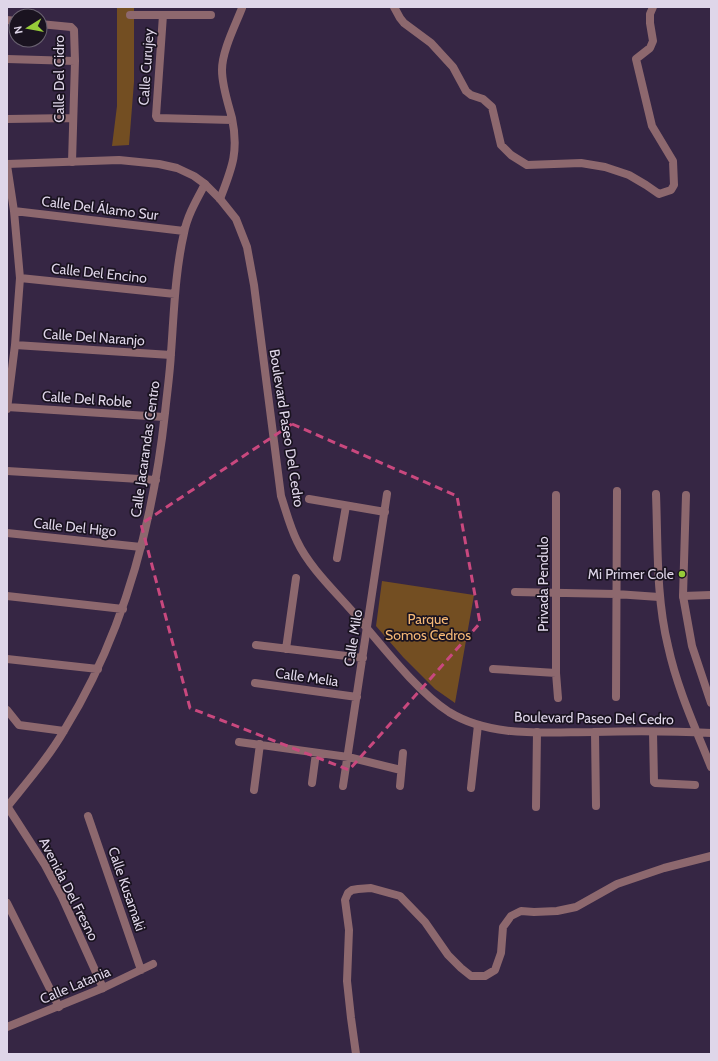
<svg xmlns="http://www.w3.org/2000/svg" width="718" height="1061" font-family="Cabin,sans-serif">
<style>
.green{fill:#734e22}
.lines{fill:none;stroke-linecap:round;stroke-linejoin:round}
.minor{stroke:#8d686e;stroke-width:8}
.tertiary{stroke:#8d686e;stroke-width:8}
.marked{fill:none;stroke:#c9487e;stroke-width:3;stroke-dasharray:8 5;stroke-linejoin:round}
.poi-dot{fill:#97cc39;stroke:#1a1320;stroke-width:1.5}
.labels{text-anchor:middle;stroke-width:3.5;stroke-linejoin:round;paint-order:stroke}
.street-label{font-size:14px;fill:#dfd6e9;stroke:#1a1320}
.poi-label{font-size:14px;fill:#dfd6e9;stroke:#1a1320;text-anchor:end}
.park-label{font-size:14px;fill:#f5b876;stroke:#1a1320}
</style>
<rect width="100%" height="100%" fill="#362644"/>
<path class="green" d="M117,7H134V82L129,145L112,146L117,106Z
M382,581L474,595L455,703L435,689L403,657L376,626Z"/>
<g class="lines">
<path class="minor" d="M394,7L400,18L404,23L431,43L453,67L466,91L471,95L483,99L492,107L501,145L511,155L527,165L581,163L605,167L629,175L646,185L659,194L671,190L674,185L673,161L652,126L636,59L650,48L653,41L650,23V14L653,7
M130,15H211
M163,15L156,116L157,118L232,120
M7,20L16,21
M40,24L71,27L74,30L75,61L72,162
M7,59L75,61
M7,119L72,118
M7,165L14,211L20,278L15,345L7,409
M220,199C232,168 239,152 232,118C228,103 222,86 222,70C222,51 235,26 242,8
M14,211L184,231
M20,278L175,294
M15,345L171,355
M7,407L164,417
M7,471L156,480
M556,495V673L558,698
M309,499L385,512
M7,533L141,547
M337,558L346,506
M515,592L616,594L659,597
M7,596L123,609
M683,596L711,595
M256,645L363,658
M286,649L296,578
M7,659L98,669
M493,669L556,673
M255,683L357,697
M616,697L617,491
M7,710L19,725L64,731
M595,732L596,806
M653,732L654,782L655,783L695,785
M239,742L348,757L401,770
M312,783L316,753
M343,786L387,494
M400,786L403,753
M471,788L478,725
M254,790L260,744
M7,807C27,782 49,757 65,729C124,633 153,524 165,413C167,393 170,373 171,353C174,313 175,272 184,233C187,216 197,199 205,184
M536,807L537,732
M88,816L141,970
M7,903L59,1007
M7,1027L103,988L153,964
M356,1054L351,1018L347,981L349,930L345,900L348,893L352,890L358,889L371,888L400,896L425,922L448,955L461,968L471,976H485L495,970L501,953L503,927L511,916L521,911L534,912L557,911L576,907L617,884L664,868L711,856"/>
<path class="tertiary" d="M7,164L119,160L159,164L177,168L194,176L205,184L220,199L236,219L247,247L254,285L281,496C286,511 290,527 297,541C310,569 339,595 359,619C384,648 417,691 449,712C491,738 546,732 593,732C632,731 672,731 711,733
M656,494C658,545 656,597 668,646C677,688 695,727 711,767
M686,495L683,596L692,646L711,703
M7,806L45,865L62,897L103,988"/>
</g>
<path class="marked" d="M292,424L457,496L480,623L349,770L190,708L141,524Z"/>
<circle class="poi-dot" cx="682" cy="574" r="4"/>
<g class="labels">
<g class="street-label">
<text transform="translate(146 67) rotate(-86)" y="5">Calle Curujey</text>
<text transform="translate(59 79) rotate(-90)" y="5">Calle Del Cidro</text>
<text transform="translate(100 208) rotate(7)" y="5">Calle Del Álamo Sur</text>
<text transform="translate(99 273) rotate(6)" y="5">Calle Del Encino</text>
<text transform="translate(94 337) rotate(4)" y="5">Calle Del Naranjo</text>
<text transform="translate(87 399) rotate(4)" y="5">Calle Del Roble</text>
<text transform="translate(287 428) rotate(81)" y="5">Boulevard Paseo Del Cedro</text>
<text transform="translate(145 449) rotate(-82)" y="5">Calle Jacarandas Centro</text>
<text transform="translate(75 527) rotate(6)" y="5">Calle Del Higo</text>
<text transform="translate(543 584) rotate(-90)" y="5">Privada Pendulo</text>
<text transform="translate(353 638) rotate(-81)" y="5">Calle Milo</text>
<text transform="translate(307 677) rotate(8)" y="5">Calle Melia</text>
<text transform="translate(594 718) rotate(1)" y="5">Boulevard Paseo Del Cedro</text>
<text transform="translate(69 889) rotate(63)" y="5">Avenida Del Fresno</text>
<text transform="translate(127 889) rotate(71)" y="5">Calle Kusamaki</text>
<text transform="translate(75 985) rotate(-23)" y="5">Calle Latania</text>
</g>
<g class="poi-label">
<text x="674" y="579">Mi Primer Cole</text>
</g>
<g class="park-label">
<text x="428" y="624">Parque<tspan x="428" dy="16">Somos Cedros</tspan></text>
</g>
</g>
<rect width="718" height="1061" fill="none" stroke="#dfd6e9" stroke-width="16"/>
<g transform="translate(28 28) rotate(259)"><circle r="19" fill="#1a1320" stroke="#696170"/>
<path d="M0-3L7 15L0 10L-7 15Z" fill="#97cc39"/>
<text y="-6" font-size="11" font-weight="bold" text-anchor="middle" fill="#dfd6e9">N</text>
</g>
</svg>
